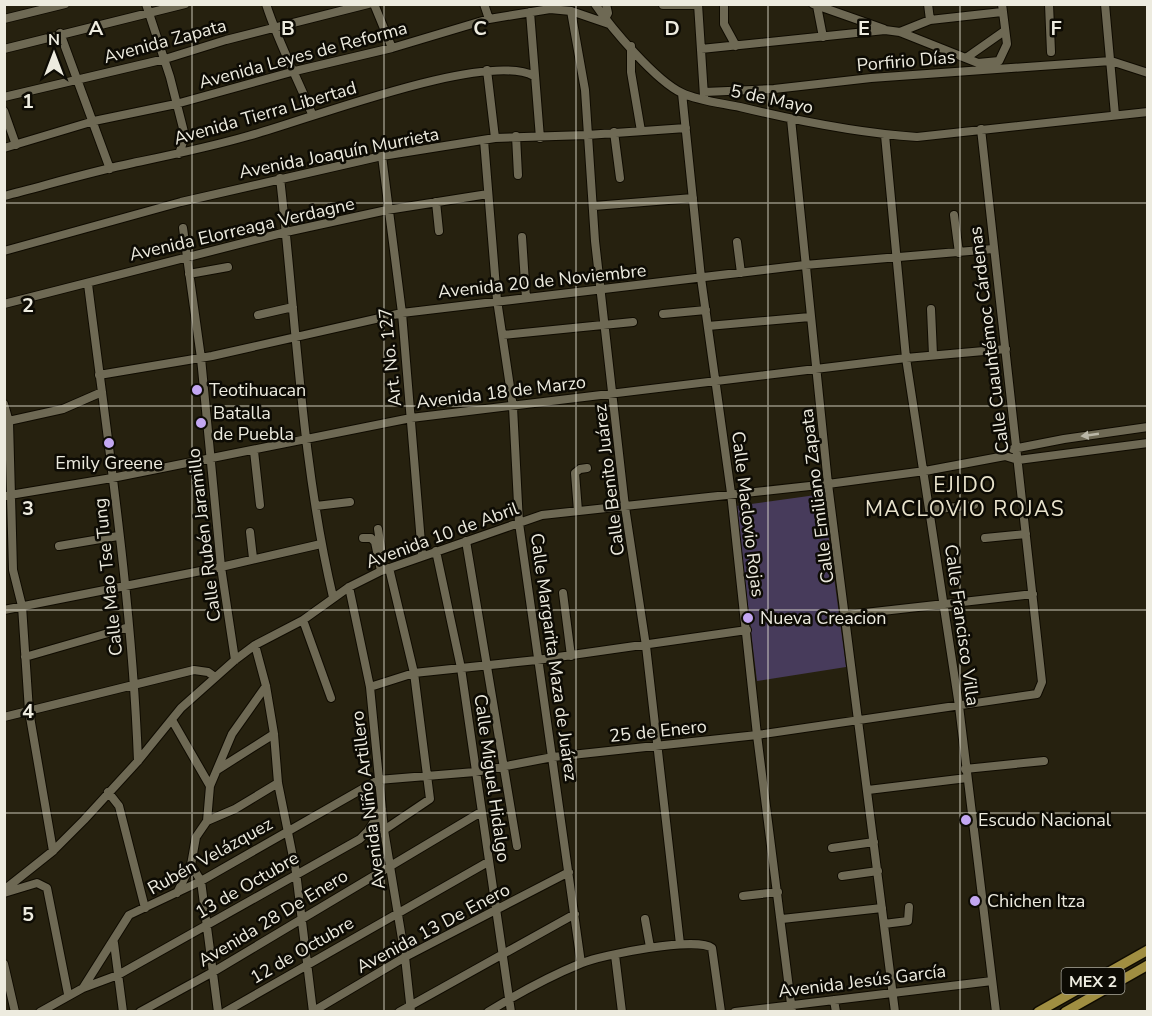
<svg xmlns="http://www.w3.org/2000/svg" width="1152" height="1016" font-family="'Nunito Sans',sans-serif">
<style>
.grass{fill:#473b5b}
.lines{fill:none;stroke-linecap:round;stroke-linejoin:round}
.minor-casing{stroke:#0f0b00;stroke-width:10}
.major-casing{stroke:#0f0b00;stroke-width:12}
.minor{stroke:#6e6954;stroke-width:8}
.major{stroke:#a08e41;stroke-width:9}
.oneway{fill:#bab7a7}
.grid{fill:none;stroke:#edebdf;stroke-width:1.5;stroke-opacity:0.55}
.poi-dot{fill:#c3a7f2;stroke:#0d0b04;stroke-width:2}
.labels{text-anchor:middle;stroke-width:5;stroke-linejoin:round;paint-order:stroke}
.shield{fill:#0d0b04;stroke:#aaa89d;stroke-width:1.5}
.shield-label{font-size:16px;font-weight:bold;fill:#edebdf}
.street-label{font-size:18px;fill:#edebdf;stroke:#0d0b04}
.poi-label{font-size:18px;fill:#edebdf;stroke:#0d0b04;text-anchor:start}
.quarter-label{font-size:21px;letter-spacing:1.5px;fill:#e9e3cc;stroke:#0d0b04}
.grid-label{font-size:20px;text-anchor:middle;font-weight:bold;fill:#edebdf;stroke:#0d0b04;stroke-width:5;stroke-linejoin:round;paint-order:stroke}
</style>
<rect width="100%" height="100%" fill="#26210f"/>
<path class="grass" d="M823,494L846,667L757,681L736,506Z"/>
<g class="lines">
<defs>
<path id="minor" d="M146,4L170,77L185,136L179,154
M266,4C278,42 297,77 312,114
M374,4L392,48
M484,4L489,19
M595,4C611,28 656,81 682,93C699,101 721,103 740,107C798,121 857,133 917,137L1148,112
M698,4L704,96
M724,4V24L736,46
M813,4L884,29
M928,4L930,20
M1049,4L1051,52
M1105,4L1115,115
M663,5H698
M817,6L823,37
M571,11L585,90L595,241L625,507L646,646L680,944
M530,12L540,138
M4,19L65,4
M605,19L608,13L606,4
M900,32L930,20L1002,12
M60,33L110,169
M631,46V72L641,131
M4,49L185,4
M701,49L885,30L900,32L978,63L999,61L1007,44L1002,4
M966,58L1003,32
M487,70L495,138
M704,92L774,89L871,78L1111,61L1148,73
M682,93L701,278L731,493L757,735L792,1012
M4,97L165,59L226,40L368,4
M4,111L16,145
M791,119L828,484L895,1012
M614,132L620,178
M885,135L906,358L959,706L996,1012
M516,136L518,175
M484,140L497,300L513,407L519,523L581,963
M4,148L94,121L176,104L295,71L392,48L489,19L550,9L571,11L609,24
M382,156L402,313L422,555
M280,178C296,316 301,462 333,597
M4,196C47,185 90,172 133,163C171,155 210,147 248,136C305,121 486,50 534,76
M436,202L439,231
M594,206L693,198
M954,215L959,253
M183,228L201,358L221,567L235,660
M522,237L526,298
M737,242L741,273
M4,251L181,202L382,156L495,138L587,135L686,128
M189,274L228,267
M88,284C108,443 132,601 138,761
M4,304L286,232L387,210L488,194
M931,309L933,355
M663,314L706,310
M258,315L293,307
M708,326L810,317
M503,335L633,322
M99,375L212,356L402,313L805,265L993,249
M4,404L9,422L13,570L22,606L29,711L53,851
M4,422L63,409L102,392
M1013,449L1064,439L1148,427
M254,451L260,505
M4,496L112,478L411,418L906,358L1006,349
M316,506L350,502
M930,510L974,505
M578,511L575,473L580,469L587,468
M378,529L381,548
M250,532L253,558
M363,538H371L375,542L381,571
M985,538L1026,534
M466,541L517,846
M59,546L118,536
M436,551L461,668L511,1012
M349,587L370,687L384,830L405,957L411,1012
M563,593L571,656
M4,610L221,567L321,544
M847,615L1033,594
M303,620L331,698
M255,645L266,686L274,734L278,783L296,872L313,1012
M25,657L129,627
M370,687L414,673L537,660L747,630
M4,717C68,701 130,686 194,670L208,672L215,677
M172,720L210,786
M965,769L1044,761
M217,770L274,734
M868,790L967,778
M108,792L119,806L145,908
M207,821L235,809L278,783
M384,830L430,799L414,673L389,568
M832,848L874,842
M842,876L878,871
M4,890L53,851L84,820L138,761L181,708L235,660L255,645L303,620L349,587L381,571L542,515L828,484L925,471L1005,456L1018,460L1148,443
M4,893L37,883L47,888L68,994
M177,893L191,865
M743,896L778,892
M645,919L650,947
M782,919L882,908
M884,924L908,921L909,907
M114,943L123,1012
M615,955L622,1012
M4,964L15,1012
M83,988L118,975L360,839L368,831L382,809
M834,1000L836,1012
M40,1012L83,988L129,915L201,881L378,780L475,772L553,757L757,735L1037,694L1042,682L981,129
M140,1012L213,972L481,812
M218,1012L201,881L191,865L196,837L207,821L210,786L232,734L266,686
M225,1012L488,862
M312,1012L405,957L569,872
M399,1012L575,914
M488,1012C517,994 550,976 582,963C601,955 697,936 712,948L721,1012
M735,1012L992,981"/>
<path id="major" d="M1038,1012L1148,950
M1065,1012L1148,965"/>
</defs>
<use href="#minor" class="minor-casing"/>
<use href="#major" class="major-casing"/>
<use href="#minor" class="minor"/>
<use href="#major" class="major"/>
</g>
<defs><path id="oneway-solid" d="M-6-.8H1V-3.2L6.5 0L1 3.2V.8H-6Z" transform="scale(1.5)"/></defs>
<use class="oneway" href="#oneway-solid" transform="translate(1090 435) rotate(172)"/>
<path class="grid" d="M192,4V1012M384,4V1012M576,4V1012M768,4V1012M960,4V1012M4,203H1148M4,406H1148M4,610H1148M4,813H1148"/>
<g class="poi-dot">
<circle cx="197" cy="390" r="6"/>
<circle cx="201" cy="423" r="6"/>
<circle cx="109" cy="443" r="6"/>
<circle cx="748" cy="618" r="6"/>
<circle cx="966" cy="820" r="6"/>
<circle cx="975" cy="901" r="6"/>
</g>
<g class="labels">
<rect class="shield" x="1061.5" y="968" width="63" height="26" rx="4.5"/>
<g class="shield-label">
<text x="1093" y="987">MEX 2</text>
</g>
<g class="street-label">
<text transform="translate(165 41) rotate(-15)" y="6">Avenida Zapata</text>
<text transform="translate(303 55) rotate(-15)" y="6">Avenida Leyes de Reforma</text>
<text transform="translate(906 61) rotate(-5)" y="6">Porfirio Días</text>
<text transform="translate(772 99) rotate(12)" y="6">5 de Mayo</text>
<text transform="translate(265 113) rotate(-16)" y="6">Avenida Tierra Libertad</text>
<text transform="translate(339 153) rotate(-11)" y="6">Avenida Joaquín Murrieta</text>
<text transform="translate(242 229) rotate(-13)" y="6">Avenida Elorreaga Verdagne</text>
<text transform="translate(542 281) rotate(-6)" y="6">Avenida 20 de Noviembre</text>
<text transform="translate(989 340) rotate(-97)" y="6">Calle Cuauhtémoc Cárdenas</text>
<text transform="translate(390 357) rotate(-96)" y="6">Art. No. 127</text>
<text transform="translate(501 392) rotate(-7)" y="6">Avenida 18 de Marzo</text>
<text transform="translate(609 480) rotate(-97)" y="6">Calle Benito Juárez</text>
<text transform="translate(817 496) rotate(-97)" y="6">Calle Emiliano Zapata</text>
<text transform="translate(748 514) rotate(83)" y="6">Calle Maclovio Rojas</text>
<text transform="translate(204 535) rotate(-97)" y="6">Calle Rubén Jaramillo</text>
<text transform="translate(442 535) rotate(-20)" y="6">Avenida 10 de Abril</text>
<text transform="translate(108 577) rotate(-96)" y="6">Calle Mao Tse Tung</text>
<text transform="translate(962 625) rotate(82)" y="6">Calle Francisco Villa</text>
<text transform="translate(554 657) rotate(82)" y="6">Calle Margarita Maza de Juárez</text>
<text transform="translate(658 731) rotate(-6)" y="6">25 de Enero</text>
<text transform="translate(492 778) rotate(82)" y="6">Calle Miguel Hidalgo</text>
<text transform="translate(368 800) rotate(-97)" y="6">Avenida Niño Artillero</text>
<text transform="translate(210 856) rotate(-29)" y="6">Rubén Velázquez</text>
<text transform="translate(247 885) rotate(-30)" y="6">13 de Octubre</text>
<text transform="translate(273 918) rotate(-31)" y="6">Avenida 28 De Enero</text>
<text transform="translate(433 928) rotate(-28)" y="6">Avenida 13 De Enero</text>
<text transform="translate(302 950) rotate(-30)" y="6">12 de Octubre</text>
<text transform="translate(862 981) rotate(-7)" y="6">Avenida Jesús García</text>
</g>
<g class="poi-label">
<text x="209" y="396">Teotihuacan</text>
<text x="213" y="419">Batalla<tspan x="213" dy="21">de Puebla</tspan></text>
<text x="109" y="469" text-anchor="middle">Emily Greene</text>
<text x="760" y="624">Nueva Creacion</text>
<text x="978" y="826">Escudo Nacional</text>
<text x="987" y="907">Chichen Itza</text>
</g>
<g class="quarter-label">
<text x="965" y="492">EJIDO<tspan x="965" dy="24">MACLOVIO ROJAS</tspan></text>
</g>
</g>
<g class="grid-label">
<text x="96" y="35">A</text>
<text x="288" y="35">B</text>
<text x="480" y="35">C</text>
<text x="672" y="35">D</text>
<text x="864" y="35">E</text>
<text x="1056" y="35">F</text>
<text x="28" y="108">1</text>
<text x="28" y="312">2</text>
<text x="28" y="515">3</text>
<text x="28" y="718">4</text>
<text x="28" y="921">5</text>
</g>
<rect width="1152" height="1016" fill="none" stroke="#edebdf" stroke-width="12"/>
<g transform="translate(54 54)" stroke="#0d0b04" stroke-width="4.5" paint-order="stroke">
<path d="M0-4.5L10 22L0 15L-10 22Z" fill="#edebdf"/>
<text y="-9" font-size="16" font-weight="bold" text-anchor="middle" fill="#edebdf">N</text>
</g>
</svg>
